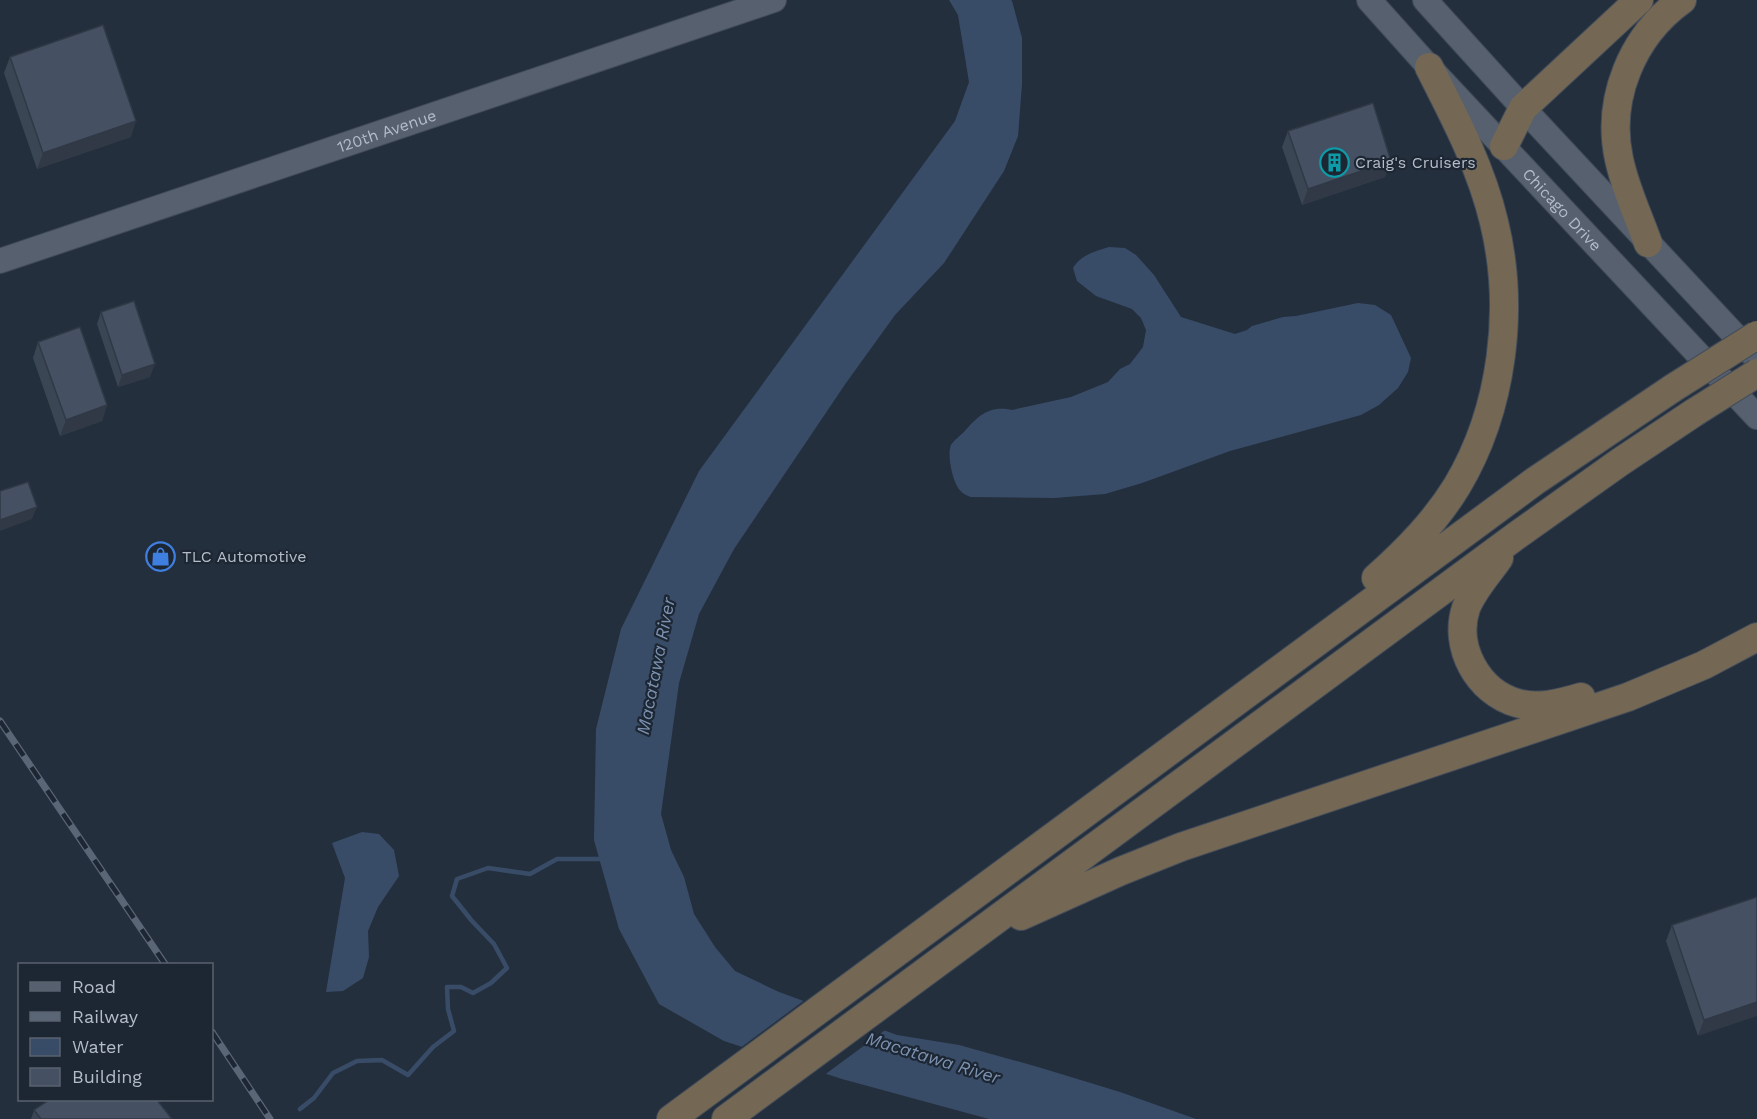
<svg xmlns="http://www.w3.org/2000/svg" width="1757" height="1119" font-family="'Work Sans',sans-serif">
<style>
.water{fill:#394c67}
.pier{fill:#242f3e}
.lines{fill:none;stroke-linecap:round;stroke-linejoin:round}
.stream{stroke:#394c67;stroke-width:4.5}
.primary-casing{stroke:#414a57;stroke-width:26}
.highway-casing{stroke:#434c59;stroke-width:30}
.primary{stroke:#56606e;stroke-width:24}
.highway{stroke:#746855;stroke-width:28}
.rail-casing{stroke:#5a6575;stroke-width:7}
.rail{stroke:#1d2633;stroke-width:4.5;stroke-dasharray:14;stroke-linecap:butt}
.highway-bridge-casing{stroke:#434c59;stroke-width:30;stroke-linecap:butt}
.highway-bridge{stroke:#746855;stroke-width:28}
.wall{fill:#3b4654}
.shaded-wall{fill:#303945}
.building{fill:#455162;stroke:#303945;stroke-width:1.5}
.labels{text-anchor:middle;stroke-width:4.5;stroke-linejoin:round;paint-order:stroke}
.street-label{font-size:16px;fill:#b4bcc9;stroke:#1d2633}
.poi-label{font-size:16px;fill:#b4bcc9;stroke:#1d2633;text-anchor:start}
.water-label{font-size:18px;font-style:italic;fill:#7c92b1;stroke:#1d2633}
</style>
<rect width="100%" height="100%" fill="#242f3e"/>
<path class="water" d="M949,0H1011L1012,1L1022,38V84L1018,136L1004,171L944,263L895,315L846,383L734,549L699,614L679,683L661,814L671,850L684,877L694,914L715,947L735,971L779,992L897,1035L959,1045L1038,1067L1120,1092L1196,1119H989L842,1079L724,1041L659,1004L619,929L594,840L596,729L621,629L699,471L955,121L969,82L958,15Z
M1109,247L1125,248L1136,255L1154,275L1181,317L1235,334L1247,330L1252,326L1283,317L1296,316L1358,303L1375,305L1391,315L1411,358L1408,372L1398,388L1379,405L1361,415L1230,451L1142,483L1105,494L1054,498L971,497C965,495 960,492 957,486C952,477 947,454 951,445C954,440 960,436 964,432C978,416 989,405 1012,410L1071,397L1108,382L1120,369L1130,364L1143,347L1146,330L1141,318L1132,309L1096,296L1077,281L1073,268C1082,254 1094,252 1109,247Z
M362,832L379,834L394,850L399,876L378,907L368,931L369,957L363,978L343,991L326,992L345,878L332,843Z"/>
<path class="pier" d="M806,999L888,1028L823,1076L739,1049Z"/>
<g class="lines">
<path class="stream" d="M300,1109L314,1098L333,1073L357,1061L382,1060L408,1075L433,1047L454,1031L448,1009L447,987H461L473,993L491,983L507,968L494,944L472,921L452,896L457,879L488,868L530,874L557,859H601L602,857"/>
<defs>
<g id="primary">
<path id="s1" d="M1369,0L1429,67L1757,417"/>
<path d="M1425,0L1523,108L1757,359"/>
<path id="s2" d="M0,261L774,0"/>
</g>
<path id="highway" d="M1504,146L1523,108L1639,0
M1648,243C1638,215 1625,188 1619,159C1606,99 1632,36 1682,0
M1499,558C1488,574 1473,590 1466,608C1453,647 1478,692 1517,703C1538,709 1561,703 1581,697
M1376,578C1406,551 1435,522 1457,486C1503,409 1515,308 1494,222C1481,167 1454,116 1429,67
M1021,916L1121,871L1181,847L1628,697L1704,665L1757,637
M671,1119L1535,481L1673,388
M726,1119L1516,536L1620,462L1695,412"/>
</defs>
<use href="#primary" class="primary-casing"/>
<use href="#highway" class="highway-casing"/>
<use href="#primary" class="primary"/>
<use href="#highway" class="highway"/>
<defs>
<path id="rail" d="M0,721L165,964
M212,1032L270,1119"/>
</defs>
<use href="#rail" class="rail-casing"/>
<use href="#rail" class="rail"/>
<defs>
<path id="highway-bridge" d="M1673,388L1757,335
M1695,412L1757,373"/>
</defs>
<use href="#highway-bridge" class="highway-bridge-casing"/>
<use href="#highway-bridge" class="highway-bridge"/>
</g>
<path class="wall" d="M10,57L131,137L37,169L4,73Z
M1288,131L1385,177L1302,205L1282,147Z
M101,312L150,377L118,387L97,324Z
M38,342L107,405L102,421L60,436L33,358Z
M1757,897L1698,1036L1666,941L1672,925Z
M34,1110L172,1119H31Z"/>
<path class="shaded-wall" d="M136,121L131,137L37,169L43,153Z
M1391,161L1385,177L1302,205L1308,189Z
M155,364L150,377L118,387L122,375Z
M107,405L102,421L60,436L66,420Z
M37,507L32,519L0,531V520Z
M1757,1002V1016L1698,1036L1704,1020Z"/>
<path class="building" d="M103,25L136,121L43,153L10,57Z
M1373,103L1391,161L1308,189L1288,131Z
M134,301L155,364L122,375L101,312Z
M80,327L107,405L66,420L38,342Z
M28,482L37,507L0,520V491Z
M1757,897V1002L1704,1020L1672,925Z
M49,1100H157L172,1119H41L34,1110Z"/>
<defs>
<symbol id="building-ring" viewBox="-11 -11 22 22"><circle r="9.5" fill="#1d2633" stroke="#0f9aa8" stroke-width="1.5"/><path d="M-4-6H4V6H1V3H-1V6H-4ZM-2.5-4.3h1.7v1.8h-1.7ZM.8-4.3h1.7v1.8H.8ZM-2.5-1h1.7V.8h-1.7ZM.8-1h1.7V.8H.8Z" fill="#0f9aa8"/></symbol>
<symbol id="shop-ring" viewBox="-11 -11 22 22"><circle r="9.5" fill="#1d2633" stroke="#3f7fe0" stroke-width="1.5"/><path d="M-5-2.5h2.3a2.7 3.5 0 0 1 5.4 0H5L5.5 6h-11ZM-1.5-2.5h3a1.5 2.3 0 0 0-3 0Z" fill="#3f7fe0"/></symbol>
</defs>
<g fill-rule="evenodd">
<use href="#building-ring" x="1318" y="146" width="33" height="33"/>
<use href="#shop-ring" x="144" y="540" width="33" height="33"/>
</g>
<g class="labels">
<g class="street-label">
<text dy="6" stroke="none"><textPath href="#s2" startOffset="408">120th Avenue</textPath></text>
<text dy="6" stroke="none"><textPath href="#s1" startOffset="285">Chicago Drive</textPath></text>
</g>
<g class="poi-label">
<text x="1355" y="168">Craig's Cruisers</text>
<text x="182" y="562">TLC Automotive</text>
</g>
<g class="water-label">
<text transform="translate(656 666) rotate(-79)" y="6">Macatawa River</text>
<text transform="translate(933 1058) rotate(17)" y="6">Macatawa River</text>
</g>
</g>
<rect x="18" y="963" width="195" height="138" fill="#1d2633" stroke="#59626f" stroke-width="1.5"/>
<rect x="30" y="982" width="30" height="9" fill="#56606e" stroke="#59626f" stroke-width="1.5"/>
<text x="72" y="993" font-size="18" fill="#b4bcc9">Road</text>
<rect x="30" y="1012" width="30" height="9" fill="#5a6575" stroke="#59626f" stroke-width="1.5"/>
<text x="72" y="1023" font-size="18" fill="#b4bcc9">Railway</text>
<rect x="30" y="1038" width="30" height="18" fill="#394c67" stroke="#59626f" stroke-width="1.5"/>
<text x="72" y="1053" font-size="18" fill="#b4bcc9">Water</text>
<rect x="30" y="1068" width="30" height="18" fill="#455162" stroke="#59626f" stroke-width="1.5"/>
<text x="72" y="1083" font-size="18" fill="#b4bcc9">Building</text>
</svg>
